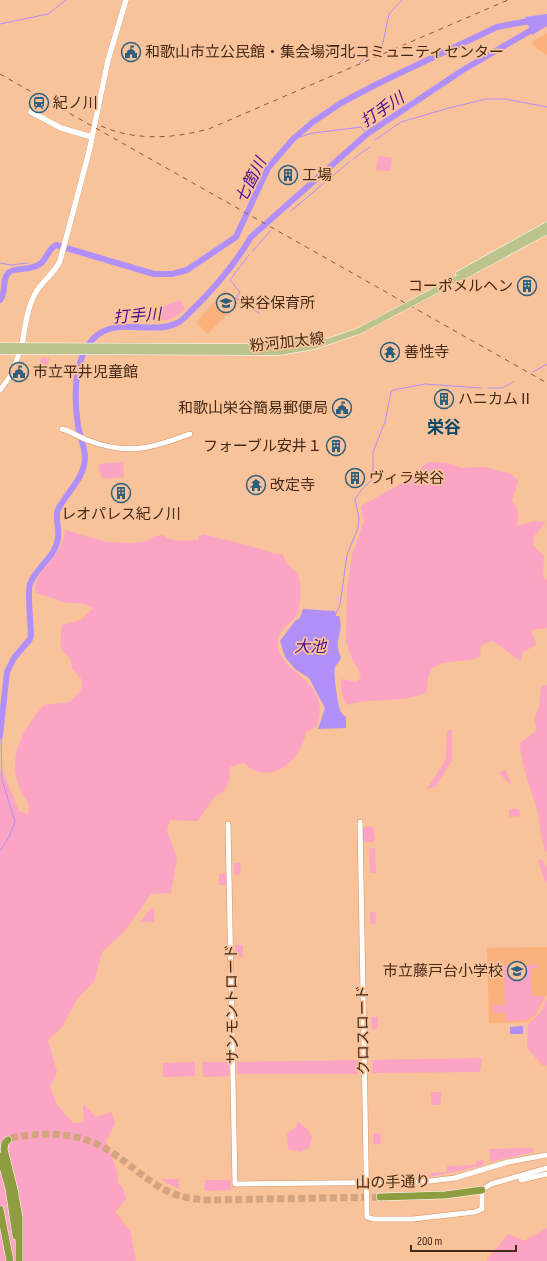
<svg xmlns="http://www.w3.org/2000/svg" width="547" height="1261" font-family="'Sofia Sans Condensed','Noto Sans JP',sans-serif">
<style>
.built{fill:#fbb17b}
.green{fill:#fba4c3}
.water{fill:#b18ff9}
.lines{fill:none;stroke-linecap:round;stroke-linejoin:round}
.stream{stroke:#b18ff9;stroke-width:1}
.river{stroke:#b18ff9;stroke-width:6}
.motorway-tunnel{stroke:#d4a480;stroke-width:7;stroke-dasharray:7 3.5;stroke-linecap:butt}
.tertiary-casing{stroke:#d39262;stroke-width:6}
.secondary-casing{stroke:#d39262;stroke-width:6}
.primary-casing{stroke:#fff;stroke-width:7}
.motorway-casing{stroke:#fff;stroke-width:8}
.tertiary{stroke:#fff;stroke-width:5}
.secondary{stroke:#fff;stroke-width:5.5}
.primary{stroke:#bbc48c;stroke-width:6}
.motorway{stroke:#8e9d40;stroke-width:7}
.rail{stroke:#805d42;stroke-width:1;stroke-dasharray:5 5;stroke-linecap:butt}
.primary-bridge-casing{stroke:#fff;stroke-width:7;stroke-linecap:butt}
.primary-bridge{stroke:#bbc48c;stroke-width:6}
.labels{text-anchor:middle;stroke-width:3.5;stroke-linejoin:round;paint-order:stroke}
.poi-label{font-size:15px;fill:#442a16;stroke:#f8c29b;text-anchor:start}
.street-label{font-size:15px;fill:#442a16;stroke:#f8c29b}
.water-label{font-size:16px;font-style:italic;fill:#4b0d8e;stroke:#f8c29b}
.quarter-label{font-size:17px;font-weight:bold;fill:#074868;stroke:#f8c29b}
</style>
<rect width="100%" height="100%" fill="#f8c29b"/>
<path class="built" d="M547,33V55L532,45L533,41Z
M225,290L240,301L208,334L196,322Z
M547,947V994L537,1013L528,1022L489,1023L487,948Z"/>
<path class="green" d="M379,156L392,158L390,171L376,170Z
M180,300L185,309C176,317 171,320 159,321L160,308Z
M42,357L50,359L45,369L38,368Z
M123,462L124,477L102,479L98,466L100,464Z
M429,462L448,463L462,468L485,467L511,474L518,481L512,501C519,510 519,515 517,526L533,521L546,522L534,536L533,545L544,556L543,576L547,580V628L531,630L536,645L523,652L520,661L496,643L491,641L481,646L480,656L475,659L442,663L432,668L428,677L427,692C402,704 372,697 346,705L341,690V679L356,682L361,678L358,668L353,662L346,641L347,589L352,555L364,521L361,506L397,486Z
M65,530L106,542L133,543L147,541L155,536L163,535C172,543 186,540 198,540L199,536L203,534L258,548L275,554H282C285,557 284,558 286,562C288,567 296,570 298,575C302,583 301,610 295,617C288,626 277,630 278,644C278,675 333,678 317,726L306,732C302,760 269,788 244,763L230,767L229,781L224,791L214,797L198,821L170,820L167,830L177,859L171,893L151,894L123,933L102,952L94,982L77,999L62,1027L48,1040L57,1072L50,1086L57,1105L73,1123L84,1122L83,1104L96,1117L111,1112L115,1123L106,1141L117,1171L118,1183L123,1188L126,1199L115,1212C122,1217 122,1225 130,1230L136,1261H0V772H3L19,811L28,814C31,801 24,799 20,789C6,757 24,728 44,705L70,702L81,690L82,680L72,668L70,658C57,650 61,638 62,625L81,620L93,608L85,604L61,602L56,599L35,593C34,567 63,559 65,530Z
M547,685V853C540,842 541,827 538,814C532,790 521,768 520,743L537,730L534,720L539,706L541,686Z
M447,730H452V760L435,787L427,789L446,759Z
M506,770L511,783L510,784L499,773Z
M509,809H518L521,816L509,817Z
M373,826L375,840L373,842H365L363,840V828Z
M369,848H375L376,873H370Z
M542,859L547,868V883L544,880L538,860Z
M234,863H241L240,875L234,874Z
M226,873V885H219V874Z
M151,908H154V922H140Z
M370,912H376L375,924H370Z
M235,945H243V957H235Z
M504,965H538V968L531,969L532,996H545L536,1013L527,1020L506,1021L505,1013H493V1005H505Z
M547,999V1066L542,1065L527,1048L528,1024L541,1012Z
M371,1017H378L377,1029H372Z
M482,1058L480,1072L372,1073V1060Z
M359,1060L358,1074H237V1062Z
M195,1062V1076L163,1077V1063Z
M202,1062H229V1074L227,1076L203,1077Z
M431,1092H441V1105H431Z
M297,1121L308,1130L312,1138L309,1148L300,1152L288,1149L287,1133L297,1126Z
M373,1133H380L381,1142L379,1144H373Z
M533,1148V1152L491,1162L490,1161L489,1149Z
M483,1160V1165L480,1166L430,1177V1173L447,1172V1166L476,1165V1161Z
M160,1179H179V1189Z
M205,1180H231V1190L206,1191L204,1189Z
M547,1228V1261H486L508,1234L524,1241Z"/>
<path class="water" d="M547,14V26L532,35L525,17Z
M303,609L335,611L336,616H339C345,633 332,641 341,657C340,662 336,664 335,668C333,673 338,707 341,712C342,714 345,716 346,717V728L318,729L325,708L309,678L295,669L285,657L280,641L295,621L300,618Z
M523,1026V1034H510V1027Z"/>
<g class="lines">
<path class="stream" d="M0,24L48,14L66,0
M360,62L373,49L382,47L389,14L402,0
M293,139L313,133L361,127L367,134
M375,140L401,122L449,108L486,99H505L547,107
M353,159L370,147
M291,211L349,162
M252,252L270,231
M249,255L230,280L240,292L236,298L259,313
M0,263L11,265L28,263
M32,265L34,267
M533,372L547,364
M488,388H502L513,382
M335,615L340,605L347,555L358,528L359,518L355,499L361,490L373,479V452L385,422L391,392L393,390L425,384L481,388
M0,851L9,837L15,821L2,780L1,736"/>
<path class="river" d="M0,300C7,292 1,280 9,272C18,267 30,271 40,264C47,259 48,249 56,245L154,274H172L187,270L236,237L268,168L293,139L313,122L341,103L377,84L497,27L523,22L534,21
M0,736L7,672L14,658L30,639L31,635C31,625 27,592 30,584C36,567 56,557 58,538C60,527 53,516 60,506C69,490 84,478 85,458C85,448 80,436 78,426C74,399 73,360 93,339C115,315 152,336 177,323C182,321 187,315 191,311C214,289 235,264 251,237L367,134L463,70L547,21"/>
<path class="motorway-tunnel" d="M11,1138C46,1131 80,1132 111,1152C148,1176 160,1199 210,1200L380,1197"/>
<defs>
<path id="tertiary" d="M0,390L11,375L20,351
M62,429C71,431 78,437 87,440C129,456 151,448 190,434
M360,822L367,1217L373,1219H413L475,1212L482,1209V1190L491,1184L547,1168
M228,824L235,1184L422,1182L455,1178L508,1162L547,1155
M521,1180L547,1174"/>
<path id="secondary" d="M31,112L61,128L92,137
M21,349C25,331 26,310 35,294C42,281 54,274 60,261L89,152L108,60L126,0"/>
<path id="primary" d="M459,274L547,225
M464,276L547,231
M0,346L266,347L324,340
M0,351L280,352L315,346L359,331"/>
<path id="motorway" d="M8,1140L5,1143L4,1149L14,1189L19,1217V1261
M0,1156L9,1189L16,1236
M380,1197L445,1195L482,1190
M0,1209L10,1261"/>
</defs>
<use href="#tertiary" class="tertiary-casing"/>
<use href="#secondary" class="secondary-casing"/>
<use href="#primary" class="primary-casing"/>
<use href="#motorway" class="motorway-casing"/>
<use href="#tertiary" class="tertiary"/>
<use href="#secondary" class="secondary"/>
<use href="#primary" class="primary"/>
<use href="#motorway" class="motorway"/>
<path class="rail" d="M0,74L547,383
M101,126C135,141 175,139 211,128L508,0"/>
<defs>
<path id="primary-bridge" d="M359,331L461,277"/>
</defs>
<use href="#primary-bridge" class="primary-bridge-casing"/>
<use href="#primary-bridge" class="primary-bridge"/>
</g>
<defs>
<symbol id="civic-ring" viewBox="-11 -11 22 22"><circle r="9.5" fill="#f8c29b" stroke="#2e607d" stroke-width="1.5"/><path d="M-.6-6.5H3V-4.5H.6V-3L4-1V1h2V6H-6V1h2V-1L-.6-3ZM-1.2 2.5V6h2.4V2.5Z" fill="#2e607d"/></symbol>
<symbol id="station-ring" viewBox="-11 -11 22 22"><circle r="9.5" fill="#f8c29b" stroke="#2e607d" stroke-width="1.5"/><path d="M-3-6H3Q5-6 5-4V2Q5 4 3 4L4.5 6H3L1.5 4h-3L-3 6H-4.5L-3 4Q-5 4-5 2V-4Q-5-6-3-6ZM-3.5-4v3h7v-3ZM-3.5 1v1.5H-2V1ZM2 1v1.5H3.5V1Z" fill="#2e607d"/></symbol>
<symbol id="building-ring" viewBox="-11 -11 22 22"><circle r="9.5" fill="#f8c29b" stroke="#2e607d" stroke-width="1.5"/><path d="M-4-6H4V6H1V3H-1V6H-4ZM-2.5-4.3h1.7v1.8h-1.7ZM.8-4.3h1.7v1.8H.8ZM-2.5-1h1.7V.8h-1.7ZM.8-1h1.7V.8H.8Z" fill="#2e607d"/></symbol>
<symbol id="school-ring" viewBox="-11 -11 22 22"><circle r="9.5" fill="#f8c29b" stroke="#2e607d" stroke-width="1.5"/><path d="M0-5L7-2L0 1L-7-2ZM-4 1L0 2.5L4 1V4Q0 6-4 4Z" fill="#2e607d"/></symbol>
<symbol id="temple-ring" viewBox="-11 -11 22 22"><circle r="9.5" fill="#f8c29b" stroke="#2e607d" stroke-width="1.5"/><path d="M0-6L5-2H3V0L6.5 2.5H4V6H1.5V3h-3V6H-4V2.5H-6.5L-3 0V-2H-5Z" fill="#2e607d"/></symbol>
</defs>
<g fill-rule="evenodd">
<use href="#civic-ring" x="120" y="41" width="22" height="22"/>
<use href="#station-ring" x="28" y="92" width="22" height="22"/>
<use href="#building-ring" x="277" y="164" width="22" height="22"/>
<use href="#building-ring" x="516" y="275" width="22" height="22"/>
<use href="#school-ring" x="215" y="292" width="22" height="22"/>
<use href="#temple-ring" x="379" y="341" width="22" height="22"/>
<use href="#civic-ring" x="8" y="361" width="22" height="22"/>
<use href="#building-ring" x="433" y="388" width="22" height="22"/>
<use href="#civic-ring" x="331" y="397" width="22" height="22"/>
<use href="#building-ring" x="325" y="435" width="22" height="22"/>
<use href="#building-ring" x="344" y="467" width="22" height="22"/>
<use href="#temple-ring" x="245" y="474" width="22" height="22"/>
<use href="#building-ring" x="110" y="482" width="22" height="22"/>
<use href="#school-ring" x="506" y="960" width="22" height="22"/>
</g>
<g class="labels">
<g class="poi-label">
<text x="145" y="57">和歌山市立公民館・集会場河北コミュニティセンター</text>
<text x="53" y="108">紀ノ川</text>
<text x="302" y="180">工場</text>
<text x="513" y="291" text-anchor="end">コーポメルヘン</text>
<text x="240" y="308">栄谷保育所</text>
<text x="404" y="357">善性寺</text>
<text x="33" y="377">市立平井児童館</text>
<text x="458" y="404">ハニカムⅡ</text>
<text x="328" y="413" text-anchor="end">和歌山栄谷簡易郵便局</text>
<text x="322" y="451" text-anchor="end">フォーブル安井１</text>
<text x="369" y="483">ヴィラ栄谷</text>
<text x="270" y="490">改定寺</text>
<text x="121" y="519" text-anchor="middle">レオパレス紀ノ川</text>
<text x="503" y="976" text-anchor="end">市立藤戸台小学校</text>
</g>
<g class="street-label">
<text transform="translate(287 342) rotate(-6)" y="5">粉河加太線</text>
<text transform="translate(232 1004) rotate(-91)" y="5">サンモントロード</text>
<text transform="translate(363 1030) rotate(-91)" y="5">クロスロード</text>
<text transform="translate(393 1182) rotate(-1)" y="5">山の手通り</text>
</g>
<g class="water-label">
<text transform="translate(382 109) rotate(-34)" y="6">打手川</text>
<text transform="translate(250 180) rotate(-63)" y="6">七箇川</text>
<text transform="translate(137 315) rotate(-4)" y="6">打手川</text>
<text x="310" y="652">大池</text>
</g>
<g class="quarter-label">
<text x="444" y="433">栄谷</text>
</g>
</g>
<path d="M411 1245v6h105v-6" fill="none" stroke="#442a16" stroke-width="2"/>
<text x="417" y="1245" font-size="12" fill="#442a16" stroke="#f8c29b" stroke-width="3" paint-order="stroke">200 m</text>
</svg>
